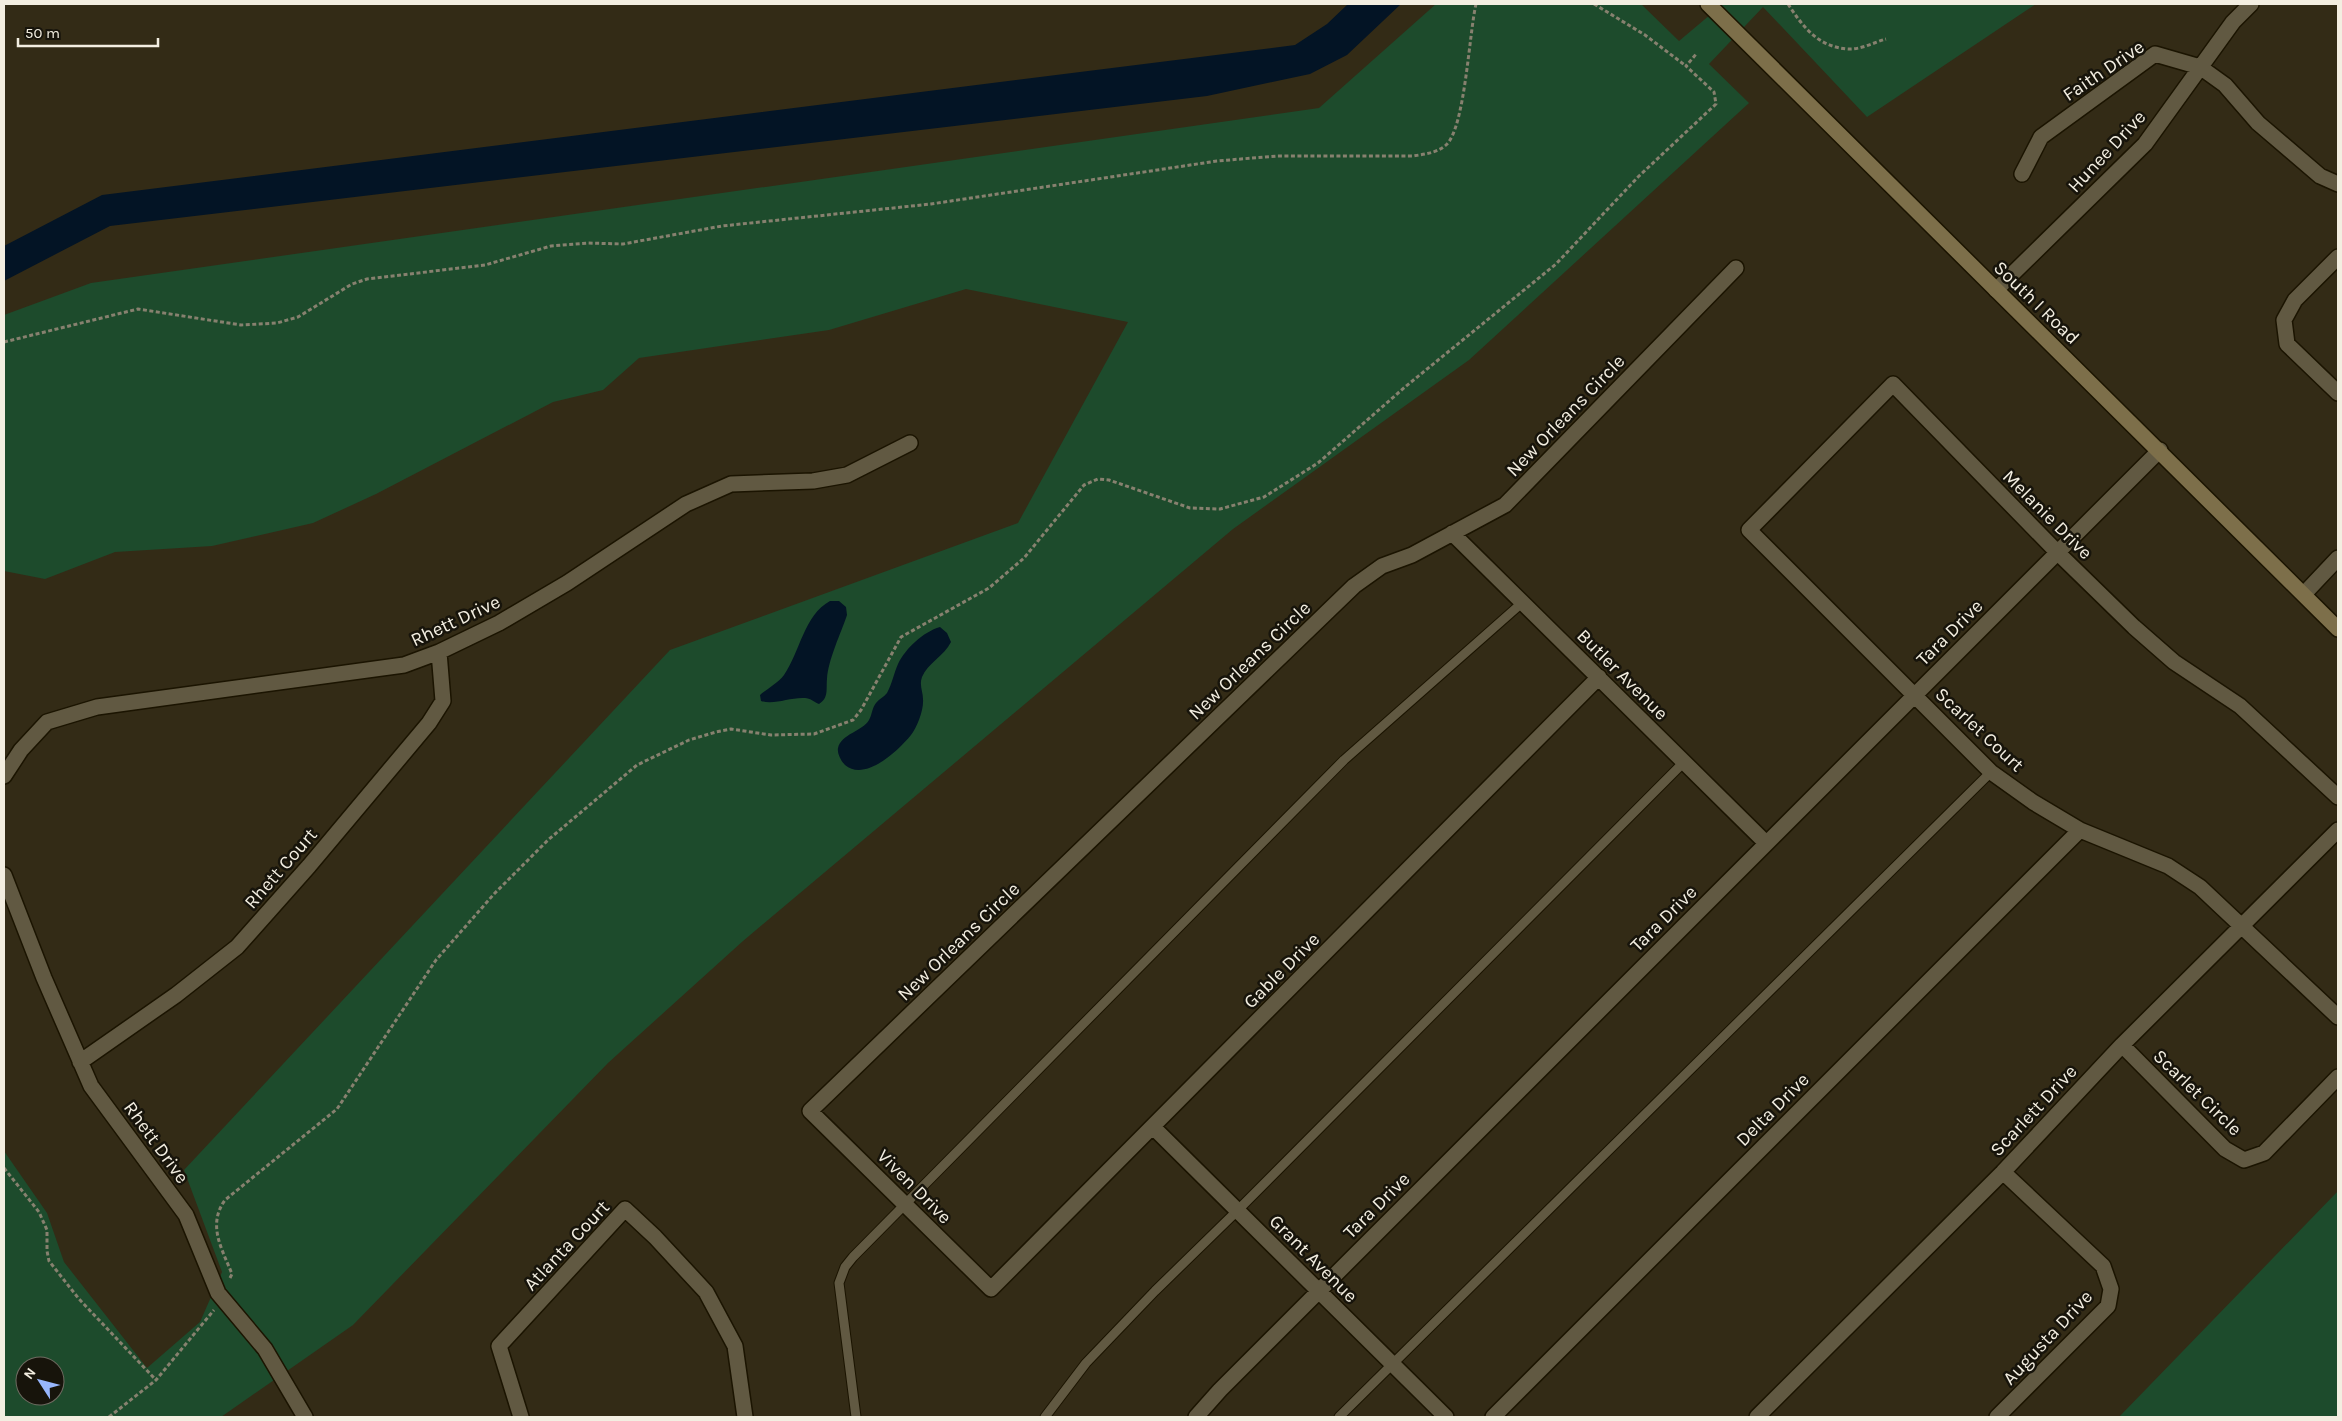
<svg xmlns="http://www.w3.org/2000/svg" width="2342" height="1421" font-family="Karla,sans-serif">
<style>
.green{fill:#1d4b2c;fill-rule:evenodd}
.water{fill:#031425}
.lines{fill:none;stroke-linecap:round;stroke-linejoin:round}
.service-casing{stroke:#1b1401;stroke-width:11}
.minor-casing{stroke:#1b1401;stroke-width:18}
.secondary-casing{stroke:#1b1401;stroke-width:18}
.path{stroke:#87816f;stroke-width:3;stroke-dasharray:4 2.5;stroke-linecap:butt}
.service{stroke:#615942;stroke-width:9}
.minor{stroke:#615942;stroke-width:15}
.secondary{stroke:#7d6f4a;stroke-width:15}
.labels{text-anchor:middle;stroke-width:5;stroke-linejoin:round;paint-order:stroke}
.street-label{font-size:19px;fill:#f3eee1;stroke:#17140b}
</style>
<rect width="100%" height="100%" fill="#332b16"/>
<path class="green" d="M1436,4H1641L1679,41L1723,4H2036L1867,117L1763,7L1709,64L1749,103L1469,360L1233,529L743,941L608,1063L353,1325L221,1417H4V1151L47,1213L64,1262L147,1368L200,1322L222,1272L184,1170L670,650L1018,523L1128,322L966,289L829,330L639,358L603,390L553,402L376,494L313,523L212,546L115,552L45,579L4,571V315L91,283L1319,108ZM25,1366H55V1396H25Z
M2338,1191V1417H2119Z"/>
<path class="water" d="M1348,4H1401L1347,55L1310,74L1207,96L110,226L4,281V246L102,195L1295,45L1327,24Z
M830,601H839L846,607L847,615C841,633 828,660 827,679C826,689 829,698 819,704C814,702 810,698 805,698C790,697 775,705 761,701L760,695C767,689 778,683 784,675C800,652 804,615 830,601Z
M940,627L947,633L951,642C944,656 928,663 922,677C919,685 923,692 923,699C924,710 917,727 911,735C898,751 865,782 845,765C841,761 837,753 838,748C841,734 863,731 869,720C872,715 872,708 876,703C879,699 884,697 887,693C892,684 894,673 898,664C906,648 923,632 940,627Z"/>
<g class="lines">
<defs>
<path id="service" d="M856,1417L839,1283L845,1267L853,1257L1344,760L1523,602
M1045,1417L1086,1363L1155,1291L1237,1211L1684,762
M1339,1417L1991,772"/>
<path id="minor" d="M2022,174L2041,137L2155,54L2200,67L2225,85L2258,123L2320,176L2338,184
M2338,257L2295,300L2284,320L2287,344L2338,393
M1996,290L2145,144L2233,22L2251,4
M1452,533L1766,843
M2304,594L2338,558
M1599,677L991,1289L810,1111L1354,586L1382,566L1412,555L1505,505L1736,268
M4,776L21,750L47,722L97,707L404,665L439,652L499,623L567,583L686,504L731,484L813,481L847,475L910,443
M2338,797L2240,706L2174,662L2134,627L2058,553L1893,384L1749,530L1991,772L2033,802L2080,830L2168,866L2200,887L2338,1017
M4,875L44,978L91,1086L186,1215L218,1293L265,1349L305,1417
M2122,1045L2225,1149L2244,1160L2264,1153L2338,1077
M80,1062L176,995L237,947L309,866L429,723L443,701L439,652
M1153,1127L1446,1417
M521,1417L499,1346L625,1209L655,1237L706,1292L735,1346L745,1417
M1196,1417L1220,1390L2160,450
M1493,1417L2080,830
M1757,1417L2003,1172L2122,1045L2338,830
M1997,1417L2108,1306L2111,1289L2103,1266L2003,1172"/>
<path id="secondary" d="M1708,4L2338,629"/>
</defs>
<use href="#service" class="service-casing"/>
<use href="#minor" class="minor-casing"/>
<use href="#secondary" class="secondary-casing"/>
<path class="path" d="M1594,4L1645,35L1686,66
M1788,4C1803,27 1818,47 1848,49C1860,50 1875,42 1886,39
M4,342L138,309L241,325L277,323L298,317L352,284L367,279L485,265L551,246L588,243L623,244L722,226L931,204L1217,161L1277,156H1413C1425,154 1437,153 1446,145C1465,128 1469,34 1476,4
M4,1168L39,1212L47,1230V1251L49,1261L79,1299L156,1380
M230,1278L232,1274C222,1249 207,1225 225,1200L337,1109L436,960L494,894L548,840L637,765L689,740L716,732L731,729L771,735L814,734L853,720L861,710L901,637L989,588L1024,558L1084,485L1098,479L1109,480L1190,508L1220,509L1264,497L1318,463L1405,387L1556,264L1638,177L1716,104L1714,92L1686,66L1697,53
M109,1417L156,1380L214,1310"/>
<use href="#service" class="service"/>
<use href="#minor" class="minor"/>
<use href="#secondary" class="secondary"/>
</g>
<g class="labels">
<g class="street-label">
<text transform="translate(2103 70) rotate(-34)" y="7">Faith Drive</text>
<text transform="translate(2106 151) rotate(-47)" y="7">Hunee Drive</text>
<text transform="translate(2037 302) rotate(44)" y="7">South I Road</text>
<text transform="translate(1565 415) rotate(-46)" y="7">New Orleans Circle</text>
<text transform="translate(2048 514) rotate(45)" y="7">Melanie Drive</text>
<text transform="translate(455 620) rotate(-25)" y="7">Rhett Drive</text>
<text transform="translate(1949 632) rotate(-45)" y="7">Tara Drive</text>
<text transform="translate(1249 660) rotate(-44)" y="7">New Orleans Circle</text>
<text transform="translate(1623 674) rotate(45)" y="7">Butler Avenue</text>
<text transform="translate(1980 729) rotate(43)" y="7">Scarlet Court</text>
<text transform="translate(280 868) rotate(-49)" y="7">Rhett Court</text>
<text transform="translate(1663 918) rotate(-45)" y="7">Tara Drive</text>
<text transform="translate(958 941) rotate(-44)" y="7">New Orleans Circle</text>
<text transform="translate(1281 970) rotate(-45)" y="7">Gable Drive</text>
<text transform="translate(2198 1092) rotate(44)" y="7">Scarlet Circle</text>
<text transform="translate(1772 1109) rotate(-45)" y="7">Delta Drive</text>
<text transform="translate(2033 1110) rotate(-47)" y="7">Scarlett Drive</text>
<text transform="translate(157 1142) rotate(54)" y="7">Rhett Drive</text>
<text transform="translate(915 1186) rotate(45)" y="7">Viven Drive</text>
<text transform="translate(1376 1205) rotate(-45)" y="7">Tara Drive</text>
<text transform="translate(566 1245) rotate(-47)" y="7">Atlanta Court</text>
<text transform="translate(1314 1258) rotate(45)" y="7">Grant Avenue</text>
<text transform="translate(2047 1337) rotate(-47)" y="7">Augusta Drive</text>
</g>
</g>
<rect width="2342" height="1421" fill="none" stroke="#f3eee1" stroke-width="10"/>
<g transform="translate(40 1381) rotate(306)"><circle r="24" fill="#17140b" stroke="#6f6b61"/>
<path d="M0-4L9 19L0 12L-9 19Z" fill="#97b6fd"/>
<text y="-8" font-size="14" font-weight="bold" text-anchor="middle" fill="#f3eee1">N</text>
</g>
<path d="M18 38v8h140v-8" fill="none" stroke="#f3eee1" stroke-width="2.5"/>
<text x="25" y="38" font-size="15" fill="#f3eee1" stroke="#17140b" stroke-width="4" paint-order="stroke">50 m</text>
</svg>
